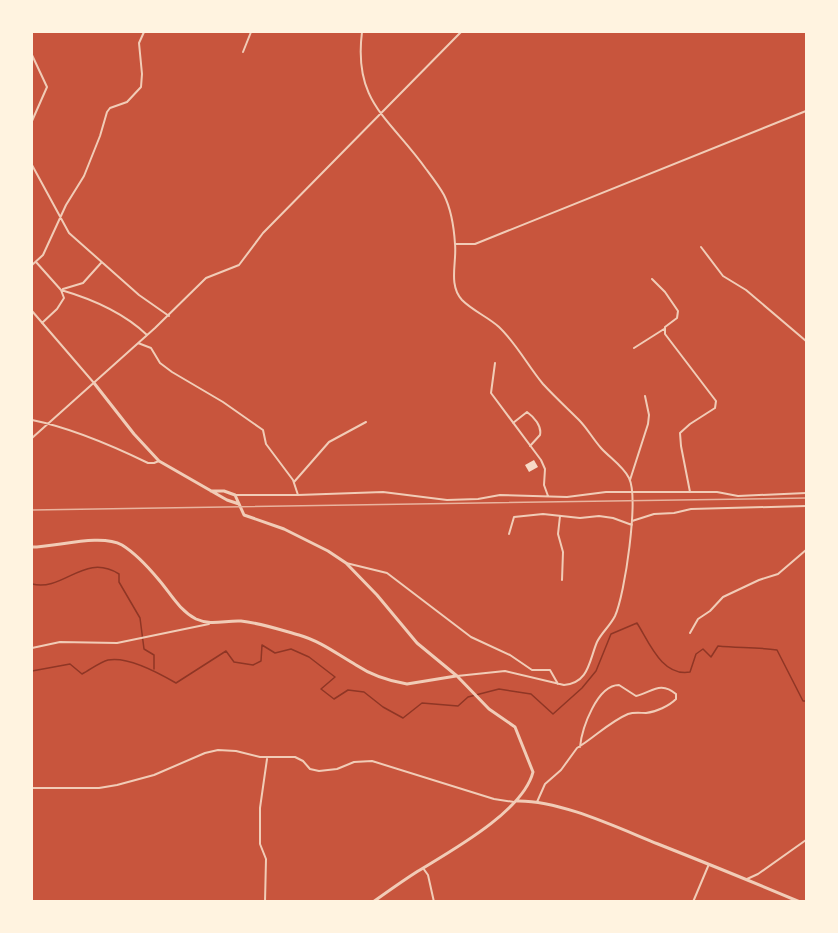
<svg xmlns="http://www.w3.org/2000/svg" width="838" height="933" font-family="Inter,sans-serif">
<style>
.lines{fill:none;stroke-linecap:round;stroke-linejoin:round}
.stream{stroke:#8f3625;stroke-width:1.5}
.building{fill:#f7dbc8}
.minor{stroke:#f1ccb7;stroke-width:2}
.tertiary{stroke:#f1ccb7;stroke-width:3}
.rail{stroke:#e9b49f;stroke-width:1.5}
</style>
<rect width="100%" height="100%" fill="#c8553d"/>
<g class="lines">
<path class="stream" d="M32,584C64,592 84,552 119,574V582L140,618L144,649L154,655V669
M32,671L70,664L82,674C90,670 100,662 108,660C128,656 159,673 176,683L226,651L234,662L253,665L261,661L262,645L275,653L291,649L309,657L335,677L321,689L334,699L348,690L364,692L383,707L403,718L422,703L458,706L468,697L499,689L531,694L553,714L582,688L596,671L611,634L637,623C649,642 662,677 690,672L696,654L703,649L711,657L718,646C738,648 757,647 777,650L803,701H806"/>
</g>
<path class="building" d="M534,460L538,467L529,472L525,465Z"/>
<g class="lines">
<path class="minor" d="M362,32C353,103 390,118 426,169C432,177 439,186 444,195C451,209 454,228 455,244C457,262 448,285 462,300C473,311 488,317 499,327C516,343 528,366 543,384C555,397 567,408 579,420C587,428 593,439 601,448C610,458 623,466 629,478C639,498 625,594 615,616C610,626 602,632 597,642C589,661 589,683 564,685L505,671L457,676
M243,52L251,32
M32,55L47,87L32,121
M32,165L69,233L139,295L169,316
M806,169V170
M455,244H475L806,111
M701,247L723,276L746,290L806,341
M36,262L61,290L64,298L57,309L42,323
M32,265L43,255L66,205L84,176L100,136L107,112L110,108L127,102L141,87L142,74L139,43L144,32
M652,279L665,292L678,311L677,318L665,327V334L716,401L715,408L690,424L680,433L681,446L690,492
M63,289L83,283L101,263
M61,290C92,299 123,312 147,335
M32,311L94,383
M138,343L151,348L160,363L172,372L223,402L263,430L266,444L293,480L298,495
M634,348L664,329
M495,363L491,393L541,460L545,469L544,485L548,496
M32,420C72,428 111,445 148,463H154L159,461
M513,423L527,412C534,417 542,426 540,435L530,446
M32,438L155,328L206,278L239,265L263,233L461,32
M630,480L648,424L649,415L645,396
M294,482L329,442L366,422
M236,495H298L383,492L447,500L478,499L500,495L567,497L606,492H717L738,496L806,493
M560,516L558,534L563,552L562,580
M632,521L654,514L674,513L691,509L806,506
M509,534L514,517L543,514L580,518L599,516L613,518L632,525
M346,563L387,573L471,637L510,655L532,670H550L558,684
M690,633L698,619L710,611L723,597L759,580L778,574L806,550
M32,648L60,642L117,643L209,624
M32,788H99L117,785L154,775L205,753L218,750L236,751L260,757H295L303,761L310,769L319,771L337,769L354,762L372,761L494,799L514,802
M537,802L545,784L561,770L577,748C594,738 609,722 628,714C634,712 640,713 646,713C656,712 669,706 676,699V694C660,680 651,693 636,696L619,685C597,685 582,728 580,747
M423,868L428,875L434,902
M747,879L758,874L806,840
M265,902L266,859L260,844V808L267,759
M693,902L709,864"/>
<path class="tertiary" d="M94,383L134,434L159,461L227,500L239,504
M211,491H224L235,495L244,515L284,529L328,551L346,563L377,595L417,643L457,676L489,709L515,727L533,772C523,812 449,852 415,873C401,882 387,892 373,902
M32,547C56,547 101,533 122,545C135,553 149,568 159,580C171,594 179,610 196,619C211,626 226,620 241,621C260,623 281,630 299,635C320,641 337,654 356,665C371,675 389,681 407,684L456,676
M517,801C560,800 618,828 658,844C706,863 753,882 800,902"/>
<path class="rail" d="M32,510L806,498"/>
</g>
<rect width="838" height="933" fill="none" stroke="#fff3e0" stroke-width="66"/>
</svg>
